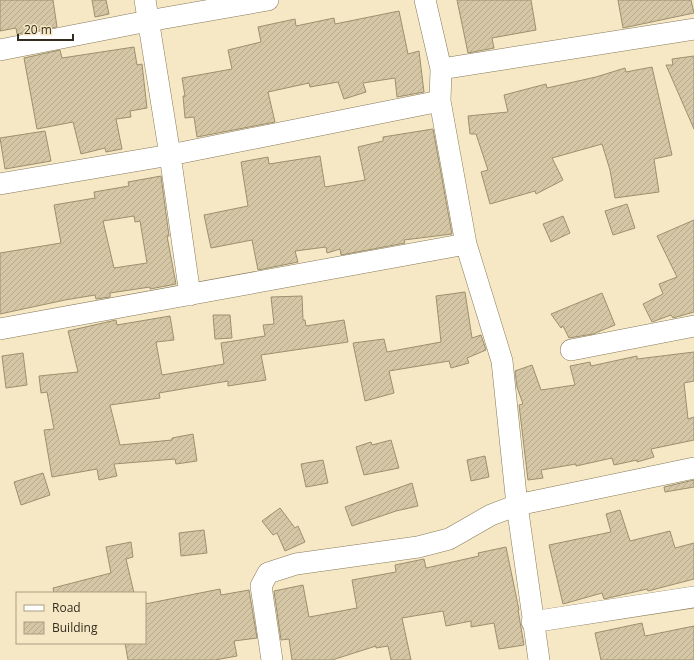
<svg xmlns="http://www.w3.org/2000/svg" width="694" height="660" font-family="'Open Sans',sans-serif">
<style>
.building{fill:url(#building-hatch);stroke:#9d906e;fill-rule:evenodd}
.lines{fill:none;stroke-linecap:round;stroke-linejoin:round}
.minor-casing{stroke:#877a5a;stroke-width:22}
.minor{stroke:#fff;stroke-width:21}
</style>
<defs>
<pattern id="building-hatch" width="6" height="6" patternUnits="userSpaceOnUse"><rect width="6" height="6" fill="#d5c7a5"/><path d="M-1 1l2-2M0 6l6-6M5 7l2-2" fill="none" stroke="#b7ab8e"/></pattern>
</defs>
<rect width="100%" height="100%" fill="#f6e8c4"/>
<path class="building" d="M0,0H53L57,27L17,34L16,28L0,31Z
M92,0H106L109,14L95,17Z
M457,0H531L536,30L492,38L494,48L468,53Z
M618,0H691L694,13L623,28Z
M399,11L408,54L419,51L424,92L397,97L395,78L363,83L366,92L344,99L338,82L310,87L309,83L268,92L275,122L197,137L194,117L185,118L183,96H185L182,78L232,69L228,50L261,42L258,27L295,19L296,26L334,18L335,24Z
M134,47L137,65L142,64L147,108L130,111L131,117L116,119L122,149L106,152L105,148L81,154L73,122L37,129L24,58L60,50L62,58Z
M694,56V129L666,65H673L672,59Z
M652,67L672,155L654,159L659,192L615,198L610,170L602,144L552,158L563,180L536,194L535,191L490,204L481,172L488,170L476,134H470L468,116L508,112L504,95L546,84L547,88L596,77L625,68L626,72Z
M433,129L452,234L404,240L405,243L341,255L340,249L327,253L326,247L295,251L298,262L258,270L252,240L211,248L204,215L248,206L241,162L268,157L269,164L320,156L325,187L365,180L358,147L383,141V137Z
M45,131L51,161L5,169L0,138Z
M161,176L169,236H167L176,284L150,289V287L110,293V297L96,299L95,295L65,300L0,314V253L61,243L54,205L95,198L94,192L129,186L128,182ZM134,216L135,222L140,221L147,263L114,268L103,221Z
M627,204L635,228L613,235L605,211Z
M563,216L570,233L551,242L543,224Z
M694,220V312L673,318L671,315L652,322L643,304L663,294L659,284L677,277L657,236Z
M465,292L472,338L481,335L486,350L467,358L469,363L451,368L449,361L389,371L394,393L365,401L353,343L384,339L387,352L441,342L436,296Z
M602,293L615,325L593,334L569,338L563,326L561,328L551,314Z
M302,296L303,320H305L306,326L344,320L348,342L261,355L266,380L228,386V381L159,393L160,398L110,405L120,445L172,440V438L193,434L197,461L176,464L175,459L114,464L117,476L99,480L97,469L52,477L44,430L54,429L47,392L41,393L39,376L78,372L68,331L116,320L117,325L170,316L174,340L156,342L162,375L224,364L221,343L265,336L263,325L274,324L271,297Z
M213,315H230L232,338L215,339Z
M694,352V381L684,383L688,419L694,417V440L651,449L654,457L637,462V460L614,465L612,458L576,466V464L541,470L543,478L528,480L519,405L523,404L517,387L515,371L532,365L541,390L575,385L570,366L590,362L591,366L637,356V359Z
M23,353L27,385L6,388L2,356Z
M391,440L399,468L364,475L356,447L371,442L372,445Z
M485,456L489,477L471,481L467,460Z
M323,460L328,483L306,487L301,464Z
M43,473L50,495L21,505L14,482Z
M694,480V487L665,492L664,487Z
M412,483L418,506L396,511L352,526L345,507Z
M280,508L295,528L298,526L305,542L285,551L277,533L273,535L262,521Z
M620,510L630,541L670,531L675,548L694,543V579L648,591L647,589L604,599L602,593L563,604L549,545L611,532L606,514Z
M204,530L207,553L181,556L179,533Z
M131,542L133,557L126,559L134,593H54L53,588L111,573L106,547Z
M506,547L519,610H518L524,645L499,649L494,623L471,627V621L446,626L443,611L402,618L411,660H391L388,646L376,648V646L332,660H292L289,639L281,640L274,591L303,585L309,617L357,608L352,580L396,572L395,565L424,559L426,568L479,556L478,553Z
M220,589L221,595L249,590L257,638L234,641L237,656L215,660H128L125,643H145V604Z
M642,623L645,636L694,626V660H601L595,633Z"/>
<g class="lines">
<defs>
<path id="minor" d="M145,0L170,155L190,295
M425,0L441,69L440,101L466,244L502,361L517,505L539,660
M0,50L148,21L268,0
M441,69L694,29
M0,184L170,155L440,101
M0,329L466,244
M571,350L694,326
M532,622L694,597
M272,660L261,586L268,573L296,564L418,547L449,539L491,515L517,505L694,468"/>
</defs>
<use href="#minor" class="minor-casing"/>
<use href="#minor" class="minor"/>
</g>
<rect x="16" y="592" width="130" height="52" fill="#f6e8c4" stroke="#a89d82"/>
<rect x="24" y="605" width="20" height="6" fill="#ffffff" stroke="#a89d82"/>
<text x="52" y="612" font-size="12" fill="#332d20">Road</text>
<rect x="24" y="622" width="20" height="12" fill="url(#building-hatch)" stroke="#a89d82"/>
<text x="52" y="632" font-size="12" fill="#332d20">Building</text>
<path d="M18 34v6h55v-6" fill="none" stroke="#332d20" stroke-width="2"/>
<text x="24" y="34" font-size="12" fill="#332d20" stroke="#f6e8c4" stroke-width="3" paint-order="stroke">20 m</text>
</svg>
